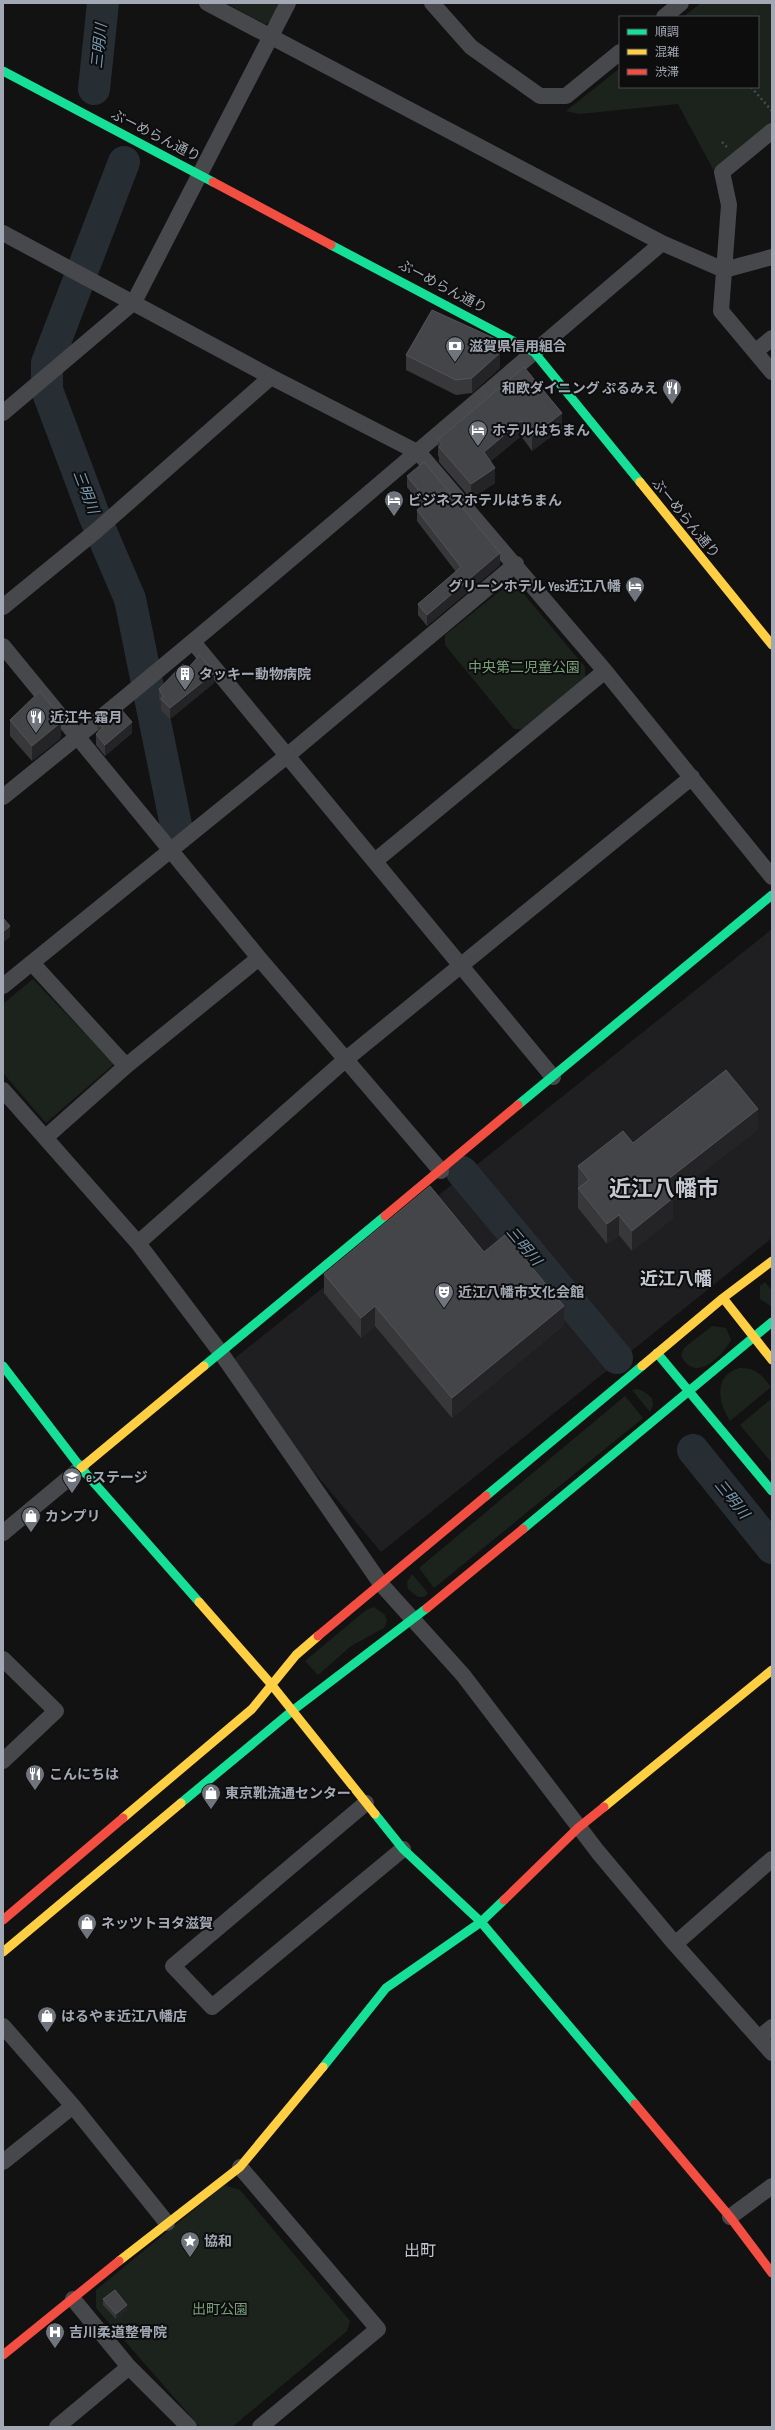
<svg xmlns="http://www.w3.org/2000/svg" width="775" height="2430" font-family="'Sofia Sans Condensed','Noto Sans JP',sans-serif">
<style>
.built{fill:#1f1f21}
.green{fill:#1c231d}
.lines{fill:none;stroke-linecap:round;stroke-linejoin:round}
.river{stroke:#262e34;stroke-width:32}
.path{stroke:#484a4d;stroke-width:2.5;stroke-dasharray:2 3;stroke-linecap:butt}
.street{stroke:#47484b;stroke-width:16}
.fast{stroke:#16e098;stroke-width:9}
.slow{stroke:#ffcf43;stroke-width:9}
.jam{stroke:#f24e42;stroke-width:9}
.wall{fill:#38383b}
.shaded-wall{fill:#242426}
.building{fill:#444548;stroke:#525459}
.labels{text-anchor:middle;stroke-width:4;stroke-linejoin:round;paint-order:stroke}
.street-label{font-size:14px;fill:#a3a9b4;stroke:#0d0d0e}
.poi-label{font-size:14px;font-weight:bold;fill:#a3a9b4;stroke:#0d0d0e;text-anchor:start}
.park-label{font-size:14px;fill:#79a079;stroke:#0d0d0e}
.water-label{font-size:15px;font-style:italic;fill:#7899b1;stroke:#0d0d0e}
.quarter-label{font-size:16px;fill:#c4c8d0;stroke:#0d0d0e}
.district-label{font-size:18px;font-weight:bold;fill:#c4c8d0;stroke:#0d0d0e}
.town-label{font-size:22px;font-weight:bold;fill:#c4c8d0;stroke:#0d0d0e}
</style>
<rect width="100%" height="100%" fill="#121213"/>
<path class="built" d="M772,929V1238L381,1552L225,1366Z"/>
<path class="green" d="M226,3H283L275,20L265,24Z
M701,3H772V123L714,171L678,104L579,114L566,111L620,68V87H758V17H683Z
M506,586L518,587L585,667V680L522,729H514L445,645V635Z
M33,979L114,1064L46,1123L3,1073V1004Z
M765,1282L772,1291V1307L760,1299V1286Z
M712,1326L726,1328L731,1340C721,1358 694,1384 681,1355L684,1348Z
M739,1368C755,1367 762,1375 771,1387L730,1421C718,1402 713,1376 739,1368Z
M637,1389L643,1391L652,1398L653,1405L650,1412L632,1390Z
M625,1396L643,1418L434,1588L419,1568Z
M772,1398V1463L740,1425Z
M412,1574L428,1593L424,1597H418L408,1589L407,1582Z
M374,1607L385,1615L387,1621L384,1628L351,1646L318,1675L305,1661L366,1610Z
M224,2185L240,2190L350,2321L347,2331L232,2427H200L96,2308V2290Z"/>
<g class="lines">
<path class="river" d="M94,89L103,3
M124,162L47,363V390L94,515L130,599L177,830
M462,1172L617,1358
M693,1450L772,1548"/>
<path class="path" d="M751,87L772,111
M722,142L727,147"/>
<path class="street" d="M207,3L662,243L724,270L772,257
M432,3L471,47L540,96H566L620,52
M664,17L681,3
M772,131L722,172L729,205L721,311L772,372
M3,233L271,377L419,453L605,671L772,877
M755,352L772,338
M3,413L134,302L288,3
M3,607L96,531L271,377
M193,642L553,1077
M3,646L259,958L441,1171
M3,797C227,617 443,429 662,243
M375,861L605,671
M32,963L126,1066
M3,986L288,755L516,564
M3,1090L138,1243L221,1353L381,1584L463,1675L598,1852L675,1944L772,2053
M46,1137L126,1066L259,958
M138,1243L345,1060L692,777
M3,1533L81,1468
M3,1659L56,1711L3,1761
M366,1803L173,1966L212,2007L403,1849
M675,1944L772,1859
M3,2026L73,2106L167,2223
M759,2038L772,2027
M3,2162L73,2106
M240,2167L378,2329L260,2427
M730,2217L772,2186
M73,2299L129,2367L189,2427
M57,2427L129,2367"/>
<path class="fast" d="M3,71L213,182
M331,245L534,352L640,482
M518,1105L772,895
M657,1353L772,1491
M3,1366L81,1468L199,1602
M204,1366L385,1216
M486,1496L642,1366
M523,1529L772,1322
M181,1803L292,1711L427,1608
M375,1814L403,1849L481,1922L635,2104
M323,2067L386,1988L481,1922L504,1900"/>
<path class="slow" d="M640,482L772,645
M723,1298L772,1360
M642,1366L723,1298L772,1261
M81,1468L204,1366
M199,1602L271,1684L375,1814
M604,1807L772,1670
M123,1818L252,1709L296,1655L318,1636
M3,1952L181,1803
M119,2261L240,2167L323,2067"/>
<path class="jam" d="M213,182L331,245
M385,1216L518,1105
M427,1608L523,1529
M318,1636L486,1496
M504,1900L578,1828L604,1807
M3,1920L123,1818
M635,2104L730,2217L772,2273
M3,2355L119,2261"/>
</g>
<path class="wall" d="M406,355L500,368L472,393L456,395L406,370Z
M524,367L562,428L532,451L521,436L491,461L495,483L471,499L439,462V457L438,456V440Z
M407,476L500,565L427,626L418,615V604L456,572L417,521V510L421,506L407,487Z
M187,669L214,683L170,719L161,710V702L159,699V689Z
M10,720L61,733L60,739L32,761L10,736Z
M97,723L132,733L105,756L96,745V734L98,733Z
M758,1129L672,1196L673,1218L632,1251L619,1235L607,1244L578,1208V1188L579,1187L578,1186V1166L633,1143Z
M484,1252L564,1325L452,1418L375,1326L361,1338L324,1293V1274Z
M103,2299L127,2310L116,2319L103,2305Z"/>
<path class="shaded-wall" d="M500,353V368L472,393V378Z
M562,413V428L532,451V436Z
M521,421V436L484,467V452Z
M495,468V483L471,499V484Z
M500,553V565L427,626V615Z
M214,673V683L170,719V708Z
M61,718V733L60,739L32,761V746Z
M132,722V733L105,756V745Z
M10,926V937L3,943V932Z
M758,1109V1129L662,1204V1184Z
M673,1198V1218L632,1251V1231Z
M619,1215V1235L607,1244V1224Z
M375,1306V1326L361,1338V1318Z
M564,1306V1325L452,1418V1398Z
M127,2305V2310L116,2319V2314Z"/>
<path class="building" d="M432,310L500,341V353L472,378L456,380L406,355Z
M524,367L562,413L532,436L521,421L484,452L495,468L471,484L439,447L442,445L438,440Z
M424,462L500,553L427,615L418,604L461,567L417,510L427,501L407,476Z
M200,655L214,673L170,708L161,699L163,696L159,689L183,664L187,669Z
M40,691L61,718L60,723L32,746L10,720Z
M119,707L132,722L105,745L96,734L103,728L97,723Z
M3,918L10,926L3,932Z
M726,1070L758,1109L662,1184L673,1198L632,1231L619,1215L607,1224L578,1188L589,1180L578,1166L623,1131L633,1143Z
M430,1186L484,1252L505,1235L564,1306L452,1398L375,1306L361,1318L324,1274Z
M115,2290L127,2305L116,2314L103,2299Z"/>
<defs>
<symbol id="bank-pin" viewBox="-11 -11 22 30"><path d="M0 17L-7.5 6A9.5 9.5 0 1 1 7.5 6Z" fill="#70747c" stroke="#0d0d0e"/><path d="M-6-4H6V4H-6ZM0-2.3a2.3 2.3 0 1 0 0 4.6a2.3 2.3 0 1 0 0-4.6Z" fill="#fff"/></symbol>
<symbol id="restaurant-pin" viewBox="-11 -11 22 30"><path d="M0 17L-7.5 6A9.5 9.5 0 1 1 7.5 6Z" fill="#70747c" stroke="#0d0d0e"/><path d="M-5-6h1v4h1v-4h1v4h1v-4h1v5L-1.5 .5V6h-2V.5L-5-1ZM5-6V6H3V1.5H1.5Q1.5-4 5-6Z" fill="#fff"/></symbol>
<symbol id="hotel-pin" viewBox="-11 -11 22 30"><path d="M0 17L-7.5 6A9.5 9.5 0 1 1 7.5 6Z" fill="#70747c" stroke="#0d0d0e"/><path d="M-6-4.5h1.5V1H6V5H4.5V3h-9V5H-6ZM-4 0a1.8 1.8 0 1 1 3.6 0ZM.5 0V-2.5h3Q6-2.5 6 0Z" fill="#fff"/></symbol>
<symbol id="building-pin" viewBox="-11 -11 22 30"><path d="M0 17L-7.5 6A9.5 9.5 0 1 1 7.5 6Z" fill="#70747c" stroke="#0d0d0e"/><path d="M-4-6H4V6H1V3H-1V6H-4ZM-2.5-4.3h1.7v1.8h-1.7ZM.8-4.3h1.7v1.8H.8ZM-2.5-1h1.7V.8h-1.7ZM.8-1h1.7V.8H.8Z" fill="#fff"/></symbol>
<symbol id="theatre-pin" viewBox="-11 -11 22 30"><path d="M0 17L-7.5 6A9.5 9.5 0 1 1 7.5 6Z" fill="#70747c" stroke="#0d0d0e"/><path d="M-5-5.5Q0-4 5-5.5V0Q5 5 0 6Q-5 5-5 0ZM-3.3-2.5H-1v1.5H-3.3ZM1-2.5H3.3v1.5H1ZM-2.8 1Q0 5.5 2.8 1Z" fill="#fff"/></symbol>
<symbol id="school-pin" viewBox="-11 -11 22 30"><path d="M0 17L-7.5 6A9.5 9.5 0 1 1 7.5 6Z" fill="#70747c" stroke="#0d0d0e"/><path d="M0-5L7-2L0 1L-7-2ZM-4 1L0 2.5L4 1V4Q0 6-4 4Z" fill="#fff"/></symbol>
<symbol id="shop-pin" viewBox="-11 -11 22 30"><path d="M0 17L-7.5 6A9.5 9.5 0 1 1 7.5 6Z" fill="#70747c" stroke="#0d0d0e"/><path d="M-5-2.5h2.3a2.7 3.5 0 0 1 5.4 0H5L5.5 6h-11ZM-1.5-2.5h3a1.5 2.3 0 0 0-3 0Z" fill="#fff"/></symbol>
<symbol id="sight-pin" viewBox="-11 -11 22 30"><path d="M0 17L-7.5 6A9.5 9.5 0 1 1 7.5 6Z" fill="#70747c" stroke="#0d0d0e"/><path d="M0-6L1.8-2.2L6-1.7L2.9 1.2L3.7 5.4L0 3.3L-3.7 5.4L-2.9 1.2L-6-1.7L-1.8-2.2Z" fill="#fff"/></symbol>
<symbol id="hospital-pin" viewBox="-11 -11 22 30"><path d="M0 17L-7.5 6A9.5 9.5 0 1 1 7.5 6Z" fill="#70747c" stroke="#0d0d0e"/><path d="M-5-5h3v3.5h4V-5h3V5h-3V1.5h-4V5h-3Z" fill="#fff"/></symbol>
</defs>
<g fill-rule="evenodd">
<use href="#bank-pin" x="444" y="335" width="22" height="30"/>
<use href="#restaurant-pin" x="661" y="377" width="22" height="30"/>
<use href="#hotel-pin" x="467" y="419" width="22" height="30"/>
<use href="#hotel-pin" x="383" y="489" width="22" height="30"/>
<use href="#hotel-pin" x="624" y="575" width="22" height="30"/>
<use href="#building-pin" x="174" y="663" width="22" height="30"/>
<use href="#restaurant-pin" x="25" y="706" width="22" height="30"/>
<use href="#theatre-pin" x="433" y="1281" width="22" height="30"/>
<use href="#school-pin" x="61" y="1466" width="22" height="30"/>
<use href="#shop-pin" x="20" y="1505" width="22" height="30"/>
<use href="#restaurant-pin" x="24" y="1763" width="22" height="30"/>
<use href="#shop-pin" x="200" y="1782" width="22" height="30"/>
<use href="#shop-pin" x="76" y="1912" width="22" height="30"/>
<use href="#shop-pin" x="36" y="2005" width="22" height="30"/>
<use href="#sight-pin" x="179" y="2230" width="22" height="30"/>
<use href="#hospital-pin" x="44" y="2321" width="22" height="30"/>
</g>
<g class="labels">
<g class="street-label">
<text transform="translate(156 135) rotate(27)" y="5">ぶーめらん通り</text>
<text transform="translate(443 286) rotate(28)" y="5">ぶーめらん通り</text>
<text transform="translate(686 518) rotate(51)" y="5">ぶーめらん通り</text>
</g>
<g class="poi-label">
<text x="469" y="351">滋賀県信用組合</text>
<text x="658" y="393" text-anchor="end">和欧ダイニング ぷるみえ</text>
<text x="492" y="435">ホテルはちまん</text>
<text x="408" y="505">ビジネスホテルはちまん</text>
<text x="621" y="591" text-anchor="end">グリーンホテル Yes近江八幡</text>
<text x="199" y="679">タッキー動物病院</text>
<text x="50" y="722">近江牛 霜月</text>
<text x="458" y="1297">近江八幡市文化会館</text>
<text x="86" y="1482">eステージ</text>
<text x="45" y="1521">カンプリ</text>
<text x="49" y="1779">こんにちは</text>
<text x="225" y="1798">東京靴流通センター</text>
<text x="101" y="1928">ネッツトヨタ滋賀</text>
<text x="61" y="2021">はるやま近江八幡店</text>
<text x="204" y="2246">協和</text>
<text x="69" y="2337">吉川柔道整骨院</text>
</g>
<g class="park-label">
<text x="524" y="672">中央第二児童公園</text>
<text x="220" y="2314">出町公園</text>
</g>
<g class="water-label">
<text transform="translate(99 46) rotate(-84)" y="5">三明川</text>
<text transform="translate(86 492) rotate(69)" y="5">三明川</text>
<text transform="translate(524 1246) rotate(50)" y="5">三明川</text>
<text transform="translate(732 1499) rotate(51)" y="5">三明川</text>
</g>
<g class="quarter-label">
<text x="420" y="2256">出町</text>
</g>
<g class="district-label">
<text x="676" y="1285">近江八幡</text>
</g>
<g class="town-label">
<text x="664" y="1196">近江八幡市</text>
</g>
</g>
<rect width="775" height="2430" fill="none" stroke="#a3a9b4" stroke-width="8"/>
<rect x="619" y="16" width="140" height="72" fill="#0d0d0e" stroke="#494b50"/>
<rect x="627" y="29" width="20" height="6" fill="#16e098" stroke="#494b50"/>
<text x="655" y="36" font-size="12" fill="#a3a9b4">順調</text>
<rect x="627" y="49" width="20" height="6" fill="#ffcf43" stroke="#494b50"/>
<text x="655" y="56" font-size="12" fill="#a3a9b4">混雑</text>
<rect x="627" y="69" width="20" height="6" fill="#f24e42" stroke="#494b50"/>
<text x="655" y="76" font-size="12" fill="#a3a9b4">渋滞</text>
</svg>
